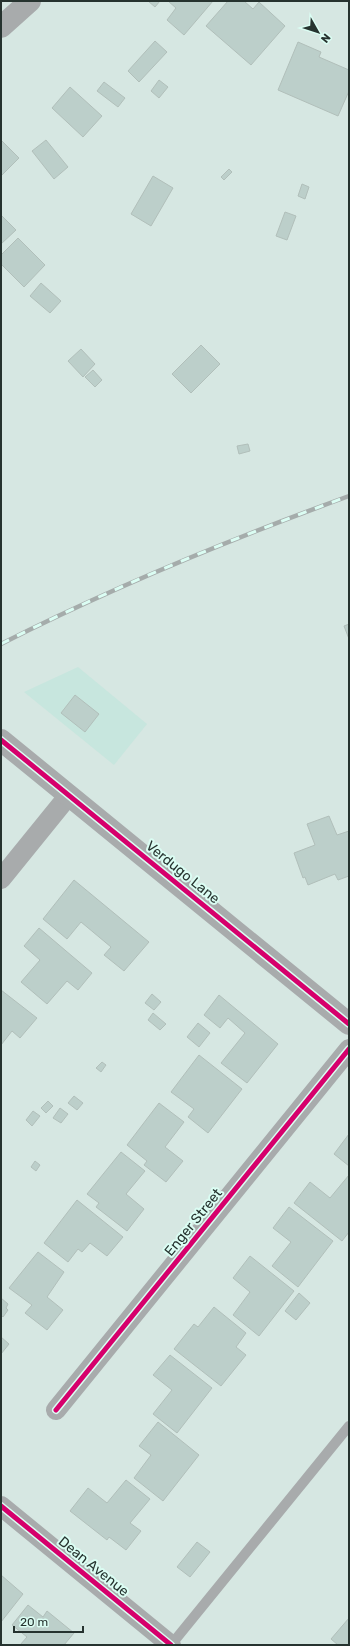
<svg xmlns="http://www.w3.org/2000/svg" width="350" height="1646" font-family="Rubik,sans-serif">
<style>
.built{fill:#c7e6de}
.building{fill:#bccfca;stroke:#b1bfba}
.lines{fill:none;stroke-linecap:round;stroke-linejoin:round}
.service{stroke:#a8abac;stroke-width:10}
.minor{stroke:#a8abac;stroke-width:20}
.tertiary{stroke:#a8abac;stroke-width:22}
.rail-casing{stroke:#a5acab;stroke-width:4.5}
.rail{stroke:#dbfdf3;stroke-width:3;stroke-dasharray:9;stroke-linecap:butt}
.cycleway-casing{stroke:#dbfdf3;stroke-width:8}
.cycleway{stroke:#d6006c;stroke-width:5}
.labels{text-anchor:middle;stroke-width:4;stroke-linejoin:round;paint-order:stroke}
.street-label{font-size:14px;fill:#26332f;stroke:#dbfdf3}
</style>
<rect width="100%" height="100%" fill="#d6e7e2"/>
<path class="built" d="M78,667L147,724L114,765L24,692Z"/>
<path class="building" d="M148,1H160L155,7Z
M168,1H213L184,35L167,20L176,8Z
M228,1H244L253,9L259,2L285,26L251,65L206,26Z
M155,41L167,52L139,82L128,71Z
M298,42L321,52L319,57L349,70V91L338,116L278,90Z
M159,80L168,87L159,98L151,91Z
M104,82L125,98L118,107L97,91Z
M70,87L102,116L83,137L52,108Z
M1,140L19,158L1,176Z
M46,140L68,167L54,179L32,151Z
M229,169L232,172L224,180L221,177Z
M153,176L173,188L151,226L131,214Z
M302,184L309,187L305,199L298,196Z
M285,212L296,216L287,240L276,236Z
M1,215L16,230L1,244Z
M18,238L45,265L24,287L1,264V255Z
M41,283L61,301L50,313L30,296Z
M201,345L220,364L191,393L172,374Z
M81,349L95,364L83,377L68,361Z
M93,370L102,380L95,387L85,377Z
M248,444L250,451L239,454L237,446Z
M349,624V639L344,626Z
M75,695L99,714L85,732L61,713Z
M329,816L337,835L349,831V876L338,880L335,874L308,885L305,877L303,878L294,853L315,845L307,824Z
M74,880L149,942L124,971L104,955L111,947L81,922L67,939L43,919Z
M39,928L92,973L78,990L67,981L47,1004L21,982L40,960L24,946Z
M1,990L37,1018L20,1038L12,1031L1,1045Z
M152,994L161,1002L154,1010L145,1003Z
M219,995L278,1044L247,1083L221,1063L245,1033L228,1018L220,1028L204,1015Z
M153,1013L166,1024L160,1030L148,1020Z
M198,1023L210,1033L199,1047L187,1037Z
M199,1055L242,1089L208,1133L188,1117L194,1109L171,1092Z
M102,1062L106,1065L101,1072L96,1068Z
M74,1096L83,1103L77,1110L68,1103Z
M48,1101L53,1106L46,1113L41,1108Z
M159,1103L184,1122L165,1147L183,1161L166,1182L144,1165L147,1161L127,1145Z
M60,1108L68,1114L61,1123L53,1118Z
M33,1111L40,1116L32,1126L26,1120Z
M349,1134V1166L334,1154Z
M121,1152L145,1171L126,1194L144,1209L127,1231L96,1207L99,1203L87,1194Z
M35,1161L40,1165L36,1171L31,1167Z
M349,1175V1232L342,1241L294,1203L310,1182L330,1198Z
M77,1200L123,1237L107,1256L90,1243L82,1252L78,1249L68,1262L44,1243Z
M289,1207L333,1241L298,1287L272,1266L291,1242L273,1228Z
M38,1252L64,1272L47,1297L63,1310L47,1330L25,1313L32,1305L9,1288Z
M250,1256L294,1291L259,1336L233,1315L250,1292L233,1278Z
M299,1293L310,1303L296,1320L285,1311Z
M1,1298L8,1304L6,1308L8,1310L3,1317L1,1315Z
M214,1307L246,1333L236,1347L246,1355L221,1386L174,1349L194,1324L198,1327Z
M1,1337L9,1344L1,1354Z
M170,1355L212,1388L177,1433L153,1414L172,1390L153,1375Z
M158,1422L199,1455L163,1501L134,1478L151,1455L139,1446Z
M126,1480L150,1499L130,1523L141,1531L126,1550L109,1537L107,1540L70,1511L88,1488L107,1503Z
M197,1542L210,1552L190,1577L177,1567Z
M1,1575L23,1594L1,1622Z
M28,1605L43,1617L47,1611L74,1633L64,1645H20L27,1637L12,1625Z
M349,1618V1645H338L331,1639Z"/>
<g class="lines">
<path class="service" d="M171,1645L349,1426"/>
<path class="minor" d="M1,879L69,795
M56,1410L349,1049
M1,1506L171,1645"/>
<path class="tertiary" d="M1,27L30,1
M1,740L349,1024"/>
<defs>
<path id="rail" d="M1,644C113,587 231,539 349,496"/>
</defs>
<use href="#rail" class="rail-casing"/>
<use href="#rail" class="rail"/>
<defs>
<path id="cycleway" d="M1,740L349,1024
M56,1410L349,1049
M1,1506L171,1645"/>
</defs>
<use href="#cycleway" class="cycleway-casing"/>
<use href="#cycleway" class="cycleway"/>
</g>
<g class="labels">
<g class="street-label">
<text transform="translate(183 872) rotate(39)" y="5">Verdugo Lane</text>
<text transform="translate(193 1222) rotate(-51)" y="5">Enger Street</text>
<text transform="translate(94 1566) rotate(39)" y="5">Dean Avenue</text>
</g>
</g>
<rect width="350" height="1646" fill="none" stroke="#26332f" stroke-width="4"/>
<g transform="translate(318 32) rotate(129)" stroke="#dbfdf3" stroke-width="3" paint-order="stroke">
<path d="M0-3L7 15L0 10L-7 15Z" fill="#26332f"/>
<text y="-6" font-size="11" font-weight="bold" text-anchor="middle" fill="#26332f">N</text>
</g>
<path d="M14 1626v6h69v-6" fill="none" stroke="#26332f" stroke-width="2"/>
<text x="20" y="1626" font-size="12" fill="#26332f" stroke="#dbfdf3" stroke-width="3" paint-order="stroke">20 m</text>
</svg>
